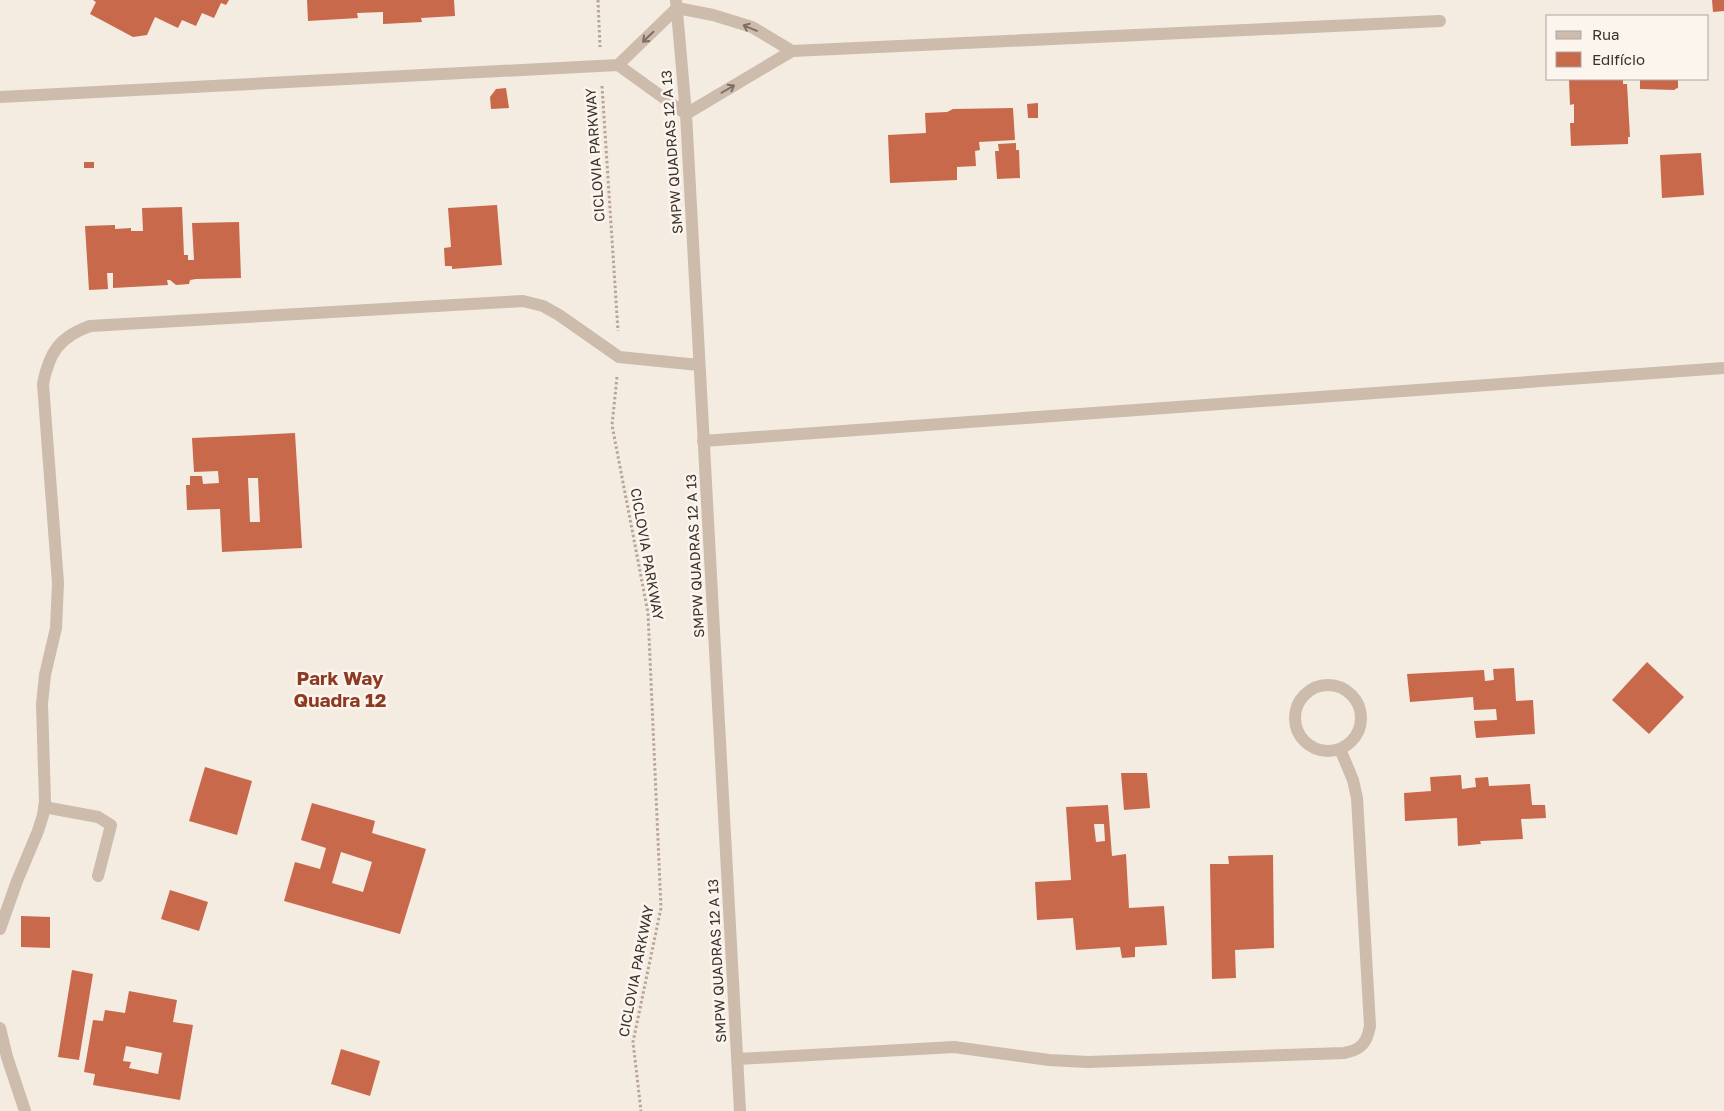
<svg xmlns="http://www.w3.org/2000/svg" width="1724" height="1111" font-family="'Golos Text',sans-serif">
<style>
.building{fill:#c8694b;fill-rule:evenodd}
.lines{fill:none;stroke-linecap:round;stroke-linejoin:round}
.path{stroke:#b9a596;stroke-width:3;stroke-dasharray:2.5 2.5;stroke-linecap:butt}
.minor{stroke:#cdbbac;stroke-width:12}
.oneway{stroke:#7d6f65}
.labels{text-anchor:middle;stroke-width:5;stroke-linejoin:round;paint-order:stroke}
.street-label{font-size:14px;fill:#3b302b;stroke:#fbf5ee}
.district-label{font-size:19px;font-weight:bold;fill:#8c3b22;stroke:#fbf5ee}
</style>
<rect width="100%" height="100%" fill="#f4ebe1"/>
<path class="building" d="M93,0H229L226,5L221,3L214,18L202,13L196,26L182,20L178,28L155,17L147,35L133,37L90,14L96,2Z
M307,0H454L455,16L421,18L422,22L383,24V12L357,13L358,18L308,21Z
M1712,0H1724V11L1713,12Z
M1569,79H1623V84H1627L1630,137H1628V144L1571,146L1570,123H1574V104L1570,105Z
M1640,79H1678V88L1675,89V90L1640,89Z
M506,88L509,108L491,109L490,97L496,89Z
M1038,103V118H1028L1027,104Z
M1013,108L1015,140L979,142L980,150L975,151L976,166L957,167V180L890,183L888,135L926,133L925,113L947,112L953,109Z
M1016,143V150H1019L1020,178L997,179L995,151H999L998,144Z
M1701,153L1704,195L1662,198L1660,155Z
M84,162H94V168H84Z
M497,205L502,265L452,269V266H445L444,248L451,247L448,208Z
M182,207L184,255H188V260H194L192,223L239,222L241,278L196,279L190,280L189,284L176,285L170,280H167L168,285L113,288V273H107L108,289L89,290L85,226L115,225V229L131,228V231H143L142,208Z
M295,433L302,548L222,552L220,509L187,510L186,485H190V476H202L203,484L219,483L218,471L194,472L192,438ZM248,478H258L260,522H250Z
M1647,662L1684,697L1649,734L1612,700Z
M1514,668L1516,701L1533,700L1535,734L1476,738L1474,721L1497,720L1496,709L1474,710L1473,697L1410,702L1407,674L1484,670L1485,681L1494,680L1493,669Z
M205,767L252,781L237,835L189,821Z
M1121,773H1147L1150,808L1124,810Z
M1461,775L1462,789L1476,787L1475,778L1488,777L1489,786L1530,784L1532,805H1545L1546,818L1521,819L1523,839L1480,841L1481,844L1458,846L1457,818L1405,821L1404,793L1431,791L1430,777Z
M312,803L375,821L372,833L426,849L400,934L284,901L295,862L320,869L326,848L301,840ZM341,852L372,862L363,892L332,883Z
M1108,805L1112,856L1126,854L1129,908L1164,906L1167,945L1135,947V957L1122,958L1120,947L1076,950L1073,918L1037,920L1035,882L1071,880L1066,807ZM1094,824H1104L1105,841L1096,842Z
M1273,855L1274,948L1235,950L1236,978L1212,979L1210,864H1229L1228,856Z
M170,890L208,902L199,931L161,919Z
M21,916L50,917V948L21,947Z
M72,970L93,974L79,1060L58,1057Z
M129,991L177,1000L173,1022L193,1025L180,1100L93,1085L95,1074L84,1072L93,1020L103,1021L105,1010L125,1013ZM126,1046L162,1053L158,1074L129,1068L131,1062L123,1061Z
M341,1049L380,1061L370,1096L331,1084Z"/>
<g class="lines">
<path class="path" d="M598,0L600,47
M602,86L618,331
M617,377L612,425L648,613L661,908L633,1042L641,1111"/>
<path class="minor" d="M676,0L686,114L740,1111
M618,65L677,8L713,15L752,27L792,51
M0,97L618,65L686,114L792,51L1440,21
M703,441L1724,368
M1295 718a33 33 0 1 1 66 0a33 33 0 1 1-66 0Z
M44,807L98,817L111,825L98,876
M0,929L17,881L38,831L43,815L45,801L42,704L45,675L56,628L58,583L43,384C49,353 59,337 90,326L523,301L543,306L559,315L619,357L699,365
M0,1028L7,1057L25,1111
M738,1059L954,1047L1049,1060L1088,1062L1344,1053C1361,1050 1367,1043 1370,1026L1357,798L1353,780L1340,749"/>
</g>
<defs><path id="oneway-shaft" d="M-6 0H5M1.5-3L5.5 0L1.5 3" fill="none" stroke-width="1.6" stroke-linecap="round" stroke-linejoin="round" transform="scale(1.25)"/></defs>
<g class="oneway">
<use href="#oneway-shaft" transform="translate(750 28) rotate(-157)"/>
<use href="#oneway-shaft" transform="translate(648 37) rotate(136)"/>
<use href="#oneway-shaft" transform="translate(728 89) rotate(-30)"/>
</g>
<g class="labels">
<g class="street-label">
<text transform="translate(672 152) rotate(-94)" y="5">SMPW QUADRAS 12 A 13</text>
<text transform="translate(595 155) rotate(-94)" y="5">CICLOVIA PARKWAY</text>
<text transform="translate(647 554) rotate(80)" y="5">CICLOVIA PARKWAY</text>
<text transform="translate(695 556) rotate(-93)" y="5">SMPW QUADRAS 12 A 13</text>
<text transform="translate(717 961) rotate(-93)" y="5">SMPW QUADRAS 12 A 13</text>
<text transform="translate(636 971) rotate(-79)" y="5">CICLOVIA PARKWAY</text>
</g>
<g class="district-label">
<text x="340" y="685">Park Way<tspan x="340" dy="22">Quadra 12</tspan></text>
</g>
</g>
<rect x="1546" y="15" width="162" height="65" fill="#fbf5ee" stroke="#aea6a0"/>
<rect x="1556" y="31" width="25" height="8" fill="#cdbbac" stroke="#aea6a0"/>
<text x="1592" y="40" font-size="15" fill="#3b302b">Rua</text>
<rect x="1556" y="52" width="25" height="15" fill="#c8694b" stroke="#aea6a0"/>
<text x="1592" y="65" font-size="15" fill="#3b302b">Edifício</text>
</svg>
